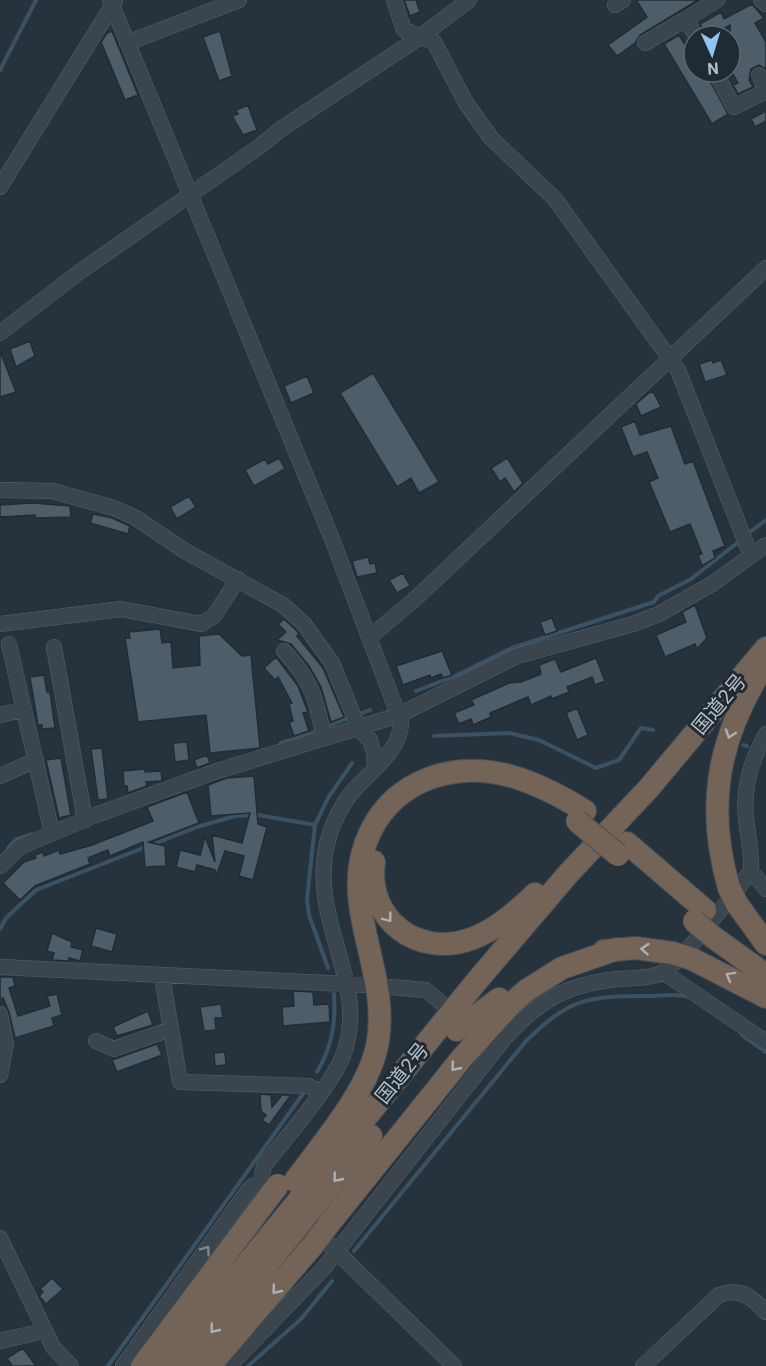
<svg xmlns="http://www.w3.org/2000/svg" width="766" height="1366" font-family="Roboto,'Noto Sans JP',sans-serif">
<style>
.lines{fill:none;stroke-linecap:round;stroke-linejoin:round}
.stream{stroke:#3a5263;stroke-width:4}
.building{fill:#4f5d68;stroke:#212c34;stroke-width:1.5}
.minor-casing{stroke:#58626b;stroke-width:16}
.highway-casing{stroke:#454f58;stroke-width:24}
.minor{stroke:#3a454d;stroke-width:15}
.highway{stroke:#736457;stroke-width:22}
.highway-bridge-casing{stroke:#454f58;stroke-width:24;stroke-linecap:butt}
.highway-bridge{stroke:#736457;stroke-width:22}
.oneway{stroke:#acb1b7}
.oneway2{stroke:#7e8891}
.labels{text-anchor:middle;stroke-width:6;stroke-linejoin:round;paint-order:stroke}
.street-label{font-size:20px;fill:#b6bfc8;stroke:#1f2a32}
</style>
<rect width="100%" height="100%" fill="#26333d"/>
<g class="lines">
<path class="stream" d="M0,70L36,0
M746,535L766,520
M416,691L455,676L512,648L654,602L658,596L691,579L741,540
M357,715L370,710
M327,727L350,717
M434,736L509,733L539,740L596,768L619,760L641,728L653,730
M281,743L316,732
M743,745L747,746
M315,825L307,899L309,915L328,968
M8,848L15,840L32,834
M0,929L6,918L36,890L197,827L235,816L258,815L315,825L328,798L352,763
M742,1035L766,1052
M317,1072C332,1047 336,1023 334,994
M354,1251L526,1041C570,998 588,996 648,996C661,996 677,993 689,997
M108,1366L305,1091
M248,1366L301,1319L332,1281"/>
</g>
<path class="building" d="M404,0H416L420,12L410,16Z
M636,0H698L640,35L635,43L617,56L608,45L647,17Z
M752,4L764,18L755,23L766,42V69L759,65L751,69L749,80L753,87L738,94L733,85L738,83L730,69V25L712,35L709,30L705,33L700,24L721,12L724,19Z
M112,31L138,95L125,100L101,42L107,33Z
M220,31L232,76L219,81L203,37Z
M679,35L689,51L694,49V72H705L728,114L712,124L664,44Z
M248,105L257,130L243,135L232,116L238,114L236,110Z
M766,111V121L755,127L751,119Z
M30,341L35,356L16,367L10,349Z
M0,351L16,392L0,397Z
M712,360L713,363L721,360L727,375L705,382L699,364Z
M373,373L439,482L419,493L411,478L397,487L340,393Z
M307,376L314,393L291,403L284,386Z
M650,392L654,393L661,407L641,416L636,404Z
M635,421L640,435L671,426L685,464L693,461L725,546L713,551L715,558L702,566L698,555L702,554L690,524L670,532L649,482L658,478L647,452L633,457L621,427Z
M279,458L285,469L254,486L245,470L265,459L268,464Z
M507,458L523,483L514,492L505,478L500,482L491,468Z
M189,496L196,507L177,519L170,507Z
M33,503L70,506L71,517L35,518V515L0,517V505Z
M93,514L112,518L130,526L128,534L90,523Z
M368,557L370,564L375,563L377,573L357,577L352,561Z
M403,573L410,586L397,593L389,580Z
M695,605L707,638L697,649L695,644L665,657L656,635L686,622L682,612Z
M552,618L557,631L545,635L540,622Z
M284,619L297,631L299,634L297,636L323,668L344,717L331,722L321,687L309,666L291,644L277,640L286,632L278,624Z
M160,629L162,643L171,642L173,668L200,665L199,636L219,634L242,656L251,655L260,748L210,753L206,715L138,722L125,638H130L129,632Z
M442,651L452,675L443,678L441,674L431,678L430,675L403,685L396,666Z
M276,657L298,686L308,712L303,713L309,731L294,736L289,722L293,721L289,704L292,703L278,677L275,680L264,668Z
M596,658L605,681L595,685L592,677L567,687L569,692L552,699L551,696L531,705L528,697L490,713L491,717L473,725L471,719L459,724L454,713L474,705L471,700L509,683L521,682L541,674L539,665L555,659L561,672Z
M44,675L47,692H50L55,728L42,729V725H38L30,677Z
M577,708L588,735L577,740L566,713Z
M187,742L189,760L175,762L173,743Z
M102,748L108,799L98,800L91,749Z
M207,755L210,763L197,768L194,760Z
M61,758L71,815L59,818L46,760Z
M145,769V772L161,771L162,781L146,782L147,786L128,793L127,786H124L123,771Z
M254,776L258,824L267,827L253,880L239,876L244,856L225,851L217,874L215,870L197,865L195,872L176,867L180,850L200,855L205,837L215,862L212,835L242,843L250,813L211,816L208,785L227,778Z
M187,792L199,823L149,842L165,846L166,866L145,867L143,842L110,856L108,850L88,858L90,864L35,886L20,900L3,883L24,862L36,858L35,855L43,852L44,856L59,850L60,854L92,845L153,821L147,807Z
M96,928L117,934L112,952L91,946Z
M52,933L72,942L71,947L83,950L80,961L69,958L68,961L52,960L54,953L47,951Z
M0,977H13L15,986L9,988L18,1016L50,1006L47,996L57,994L62,1015L52,1018L54,1026L15,1038L9,1012L3,998L0,999Z
M293,991L313,992L314,1005L329,1004L330,1022L283,1026L282,1007L294,1006Z
M221,1004L223,1018H215L216,1030L204,1031L200,1007Z
M148,1011L153,1025L117,1036L113,1027Z
M157,1044L162,1055L117,1072L112,1060Z
M225,1052L226,1065L215,1066L214,1053Z
M260,1094L271,1095L272,1107L282,1095H291L269,1125L262,1120L266,1115L261,1111Z
M52,1278L63,1289L46,1304L39,1296L43,1292L40,1289Z
M23,1348L36,1366H12L7,1358Z"/>
<g class="lines">
<defs>
<path id="minor" d="M110,0L332,539L401,722C401,751 371,770 353,791C341,805 333,822 328,840C307,919 368,979 345,1050C335,1083 286,1137 264,1166L261,1181L274,1197
M394,0L404,30L434,42L466,103L491,138L555,199L678,370L751,556
M761,0L766,4
M615,5L623,0
M686,19L717,0
M127,43L239,0
M645,43L686,19L696,36
M715,72L734,107L766,91
M759,75L766,89
M0,187L115,1
M0,333L78,273L260,146L281,129L420,37L469,0
M0,490L52,491L114,508L136,518L185,551L283,605L304,624L332,663L359,729L370,740L374,753L375,767
M0,624L121,609L201,624L214,616L238,579
M370,637L415,599L766,268
M9,644L52,833
M54,647L85,820
M284,651C312,681 316,698 324,738
M0,715L22,710
M0,776L36,760
M0,866L20,847L93,816L214,772L399,715L517,656L633,624L659,614L712,584L766,545
M751,871L766,889
M0,967L368,985
M663,972L766,1042
M162,976L180,1082L309,1086L320,1092
M391,987L426,990L445,1006
M0,1014L6,1044L0,1075
M96,1041L114,1049L171,1029
M0,1238L53,1347L71,1366
M330,1245L454,1366
M0,1341L44,1331
M123,1366L250,1188L261,1181
M229,1366L323,1269L503,1040C538,1001 564,985 617,979C631,978 650,979 663,972C683,960 735,892 751,871C752,853 748,836 746,819C743,790 751,760 766,734
M643,1366L719,1295C740,1287 752,1297 766,1312"/>
<path id="highway" d="M627,843L705,910
M374,862C366,919 417,958 471,939C496,930 516,912 535,894
M729,888C706,809 717,742 760,672
M737,904L766,944
M713,937L766,975
M604,951L635,948L673,953
M692,959L766,997
M457,1030L499,999
M295,1181C323,1142 370,1090 378,1041C385,995 368,955 361,911C351,854 374,799 430,778C486,758 538,782 585,811
M328,1225L462,1058L512,1003L527,990L562,968L617,949
M142,1366L262,1206
M164,1366L476,982L568,874L649,788L766,648
M185,1366L371,1136
M210,1366L313,1245"/>
</defs>
<use href="#minor" class="minor-casing"/>
<use href="#highway" class="highway-casing"/>
<use href="#minor" class="minor"/>
<use href="#highway" class="highway"/>
<defs>
<path id="highway-bridge" d="M577,821L618,855
M729,888L737,904
M694,921L713,937
M673,953L692,959
M262,1206L278,1185
M313,1245L328,1225"/>
</defs>
<use href="#highway-bridge" class="highway-bridge-casing"/>
<use href="#highway-bridge" class="highway-bridge"/>
</g>
<defs><path id="oneway-chevron" d="M-2-3.5L2.5 0L-2 3.5" fill="none" stroke-width="1.6" stroke-linecap="round" stroke-linejoin="round" transform="scale(1.5)"/></defs>
<g class="oneway">
<use href="#oneway-chevron" transform="translate(730 734) rotate(108)"/>
<use href="#oneway-chevron" transform="translate(388 918) rotate(52)"/>
<use href="#oneway-chevron" transform="translate(645 949) rotate(-176)"/>
<use href="#oneway-chevron" transform="translate(730 976) rotate(-151)"/>
<use href="#oneway-chevron" transform="translate(455 1067) rotate(129)"/>
<use href="#oneway-chevron" transform="translate(337 1178) rotate(129)"/>
<use href="#oneway-chevron" transform="translate(276 1290) rotate(129)"/>
<use href="#oneway-chevron" transform="translate(214 1329) rotate(129)"/>
</g>
<use class="oneway2" href="#oneway-chevron" transform="translate(206 1250) rotate(-55)"/>
<g class="labels">
<g class="street-label">
<text transform="translate(719 704) rotate(-50)" y="7">国道2号</text>
<text transform="translate(402 1073) rotate(-51)" y="7">国道2号</text>
</g>
</g>
<g transform="translate(712 54) rotate(176)"><circle r="28" fill="#1f2a32" stroke="#5b666e" stroke-width="1.5"/>
<path d="M0-4.5L10 22L0 15L-10 22Z" fill="#91c5f1"/>
<text y="-9" font-size="16" font-weight="bold" text-anchor="middle" fill="#b6bfc8">N</text>
</g>
</svg>
